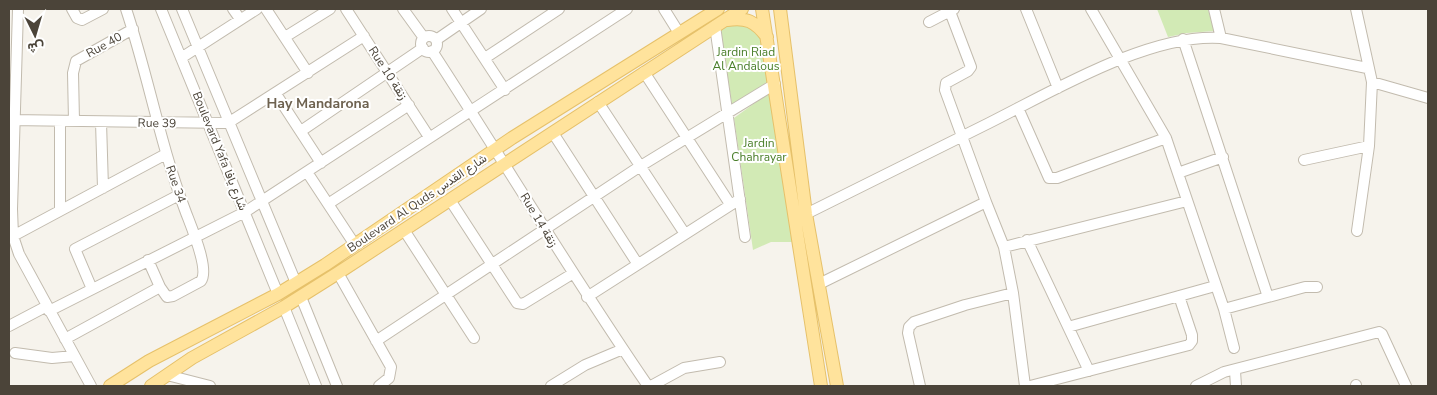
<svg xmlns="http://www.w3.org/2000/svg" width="1437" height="395" font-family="'Nunito Sans',Vazirmatn,sans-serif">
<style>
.green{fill:#d2eab5}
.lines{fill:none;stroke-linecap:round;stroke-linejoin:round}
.minor-casing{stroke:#c2bbae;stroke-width:12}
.major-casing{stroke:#e6c16a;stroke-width:14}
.minor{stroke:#fff;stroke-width:10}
.major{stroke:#ffe39c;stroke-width:12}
.labels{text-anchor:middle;stroke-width:4;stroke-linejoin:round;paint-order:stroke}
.street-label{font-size:12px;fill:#4b4439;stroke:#fff}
.park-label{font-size:12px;fill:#4a7f2a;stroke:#fff}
.neighbourhood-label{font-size:14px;font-weight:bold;fill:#6e6250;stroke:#fff}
</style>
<rect width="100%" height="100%" fill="#f6f3ec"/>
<path class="green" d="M1157,9H1208L1214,31L1187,33L1168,37Z
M744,20L762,36L768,82L732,104L720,29L725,24Z
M770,92L792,242H771L753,250L734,118Z"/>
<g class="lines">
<defs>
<path id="minor" d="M18,9L12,209L13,236L19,254L91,386
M72,9L77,18L82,20L103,9
M126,9C148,75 160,144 185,210C190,224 210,269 201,281L173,296L167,297L160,287L148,260
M161,9L278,294
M182,9L296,283
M233,9L240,19
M266,9L308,73
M346,9L429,137
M403,9L424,38
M452,9L505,90
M664,9L679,33
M949,9L971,67L968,71L946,83L945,90L986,202
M1026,9L1058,88
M1091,9L1166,138L1224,309L1234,348
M1214,9L1221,38
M1356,9L1372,82L1369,146L1357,231
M929,22L954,9
M715,26L745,237
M421 44a8 8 0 1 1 16 0a8 8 0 1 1-16 0Z
M285,37L330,9
M1183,39L1268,297L1305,287H1317
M436,40L481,9
M432,51C505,163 573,277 648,386
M181,58L257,9
M485,58L559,9
M644,72L730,204
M1372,82L1428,98
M276,94L321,163
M598,102L685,234
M1018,108L1049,178H1057L1166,138
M10,120L228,123L364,36
M60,121V210
M74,121L73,73L76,61L133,29
M101,122L103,188
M301,131L423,48
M553,133L637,263
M1304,160L1369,146
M307,172L355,245
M1178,173L1223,157
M450,200L517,303L523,304L572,274
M328,204L627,9
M806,214C867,184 928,153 989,123C1053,91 1150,33 1221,38L1367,68
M404,230L474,338
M9,236H13L166,154
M1027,240L1089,371
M1004,247L1187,201
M338,273L391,367L389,378L379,386
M819,284L986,202L1004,247L1013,293L1025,386
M92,289L75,249L179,195
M301,297L337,386
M587,297L740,199
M284,307L316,386
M1224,309L1268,297
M49,311L245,212L409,105
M9,326L47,306
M1068,327L1215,286
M65,339L160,287
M376,341L639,167L775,84
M15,353L52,358L74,356
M1235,371L1236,386
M167,375L210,386
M1356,385V386
M551,386L585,365L623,349
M651,386L684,368L720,362
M920,386L908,333L909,327L914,322L965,305L1013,293
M1030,386L1189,345L1192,341V335L1179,296
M1196,386L1224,372L1379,332L1382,334L1406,386"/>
<path id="major" d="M762,9L821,386
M780,9L806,214L837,386
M727,20C746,17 755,21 767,37
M110,386L149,361L278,294L325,265L512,138L718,9
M151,386L192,358L284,307L338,273L742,9"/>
</defs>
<use href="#minor" class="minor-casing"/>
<use href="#major" class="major-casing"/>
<use href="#minor" class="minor"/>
<use href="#major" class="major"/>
</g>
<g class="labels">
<g class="street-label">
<text transform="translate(104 45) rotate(-29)" y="4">Rue 40</text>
<text transform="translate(388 73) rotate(57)" y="4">Rue 10 زنقة</text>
<text transform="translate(157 123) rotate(1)" y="4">Rue 39</text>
<text transform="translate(220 151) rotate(68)" y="4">Boulevard Yafa شارع يافا</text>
<text transform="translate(176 184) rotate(71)" y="4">Rue 34</text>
<text transform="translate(417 203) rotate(-34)" y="4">Boulevard Al Quds شارع القدس</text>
<text transform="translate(539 220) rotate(59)" y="4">Rue 14 زنقة</text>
</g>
<g class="park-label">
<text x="746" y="56">Jardin Riad<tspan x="746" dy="14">Al Andalous</tspan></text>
<text x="759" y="147">Jardin<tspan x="759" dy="14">Chahrayar</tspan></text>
</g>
<g class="neighbourhood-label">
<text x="318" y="108">Hay Mandarona</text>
</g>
</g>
<rect width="1437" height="395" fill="none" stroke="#4b4439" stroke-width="20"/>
<g transform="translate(35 35) rotate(175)" stroke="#ffffff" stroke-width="4" paint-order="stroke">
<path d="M0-4L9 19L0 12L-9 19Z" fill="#4b4439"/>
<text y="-8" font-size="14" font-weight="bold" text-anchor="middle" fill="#4b4439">ش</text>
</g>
</svg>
